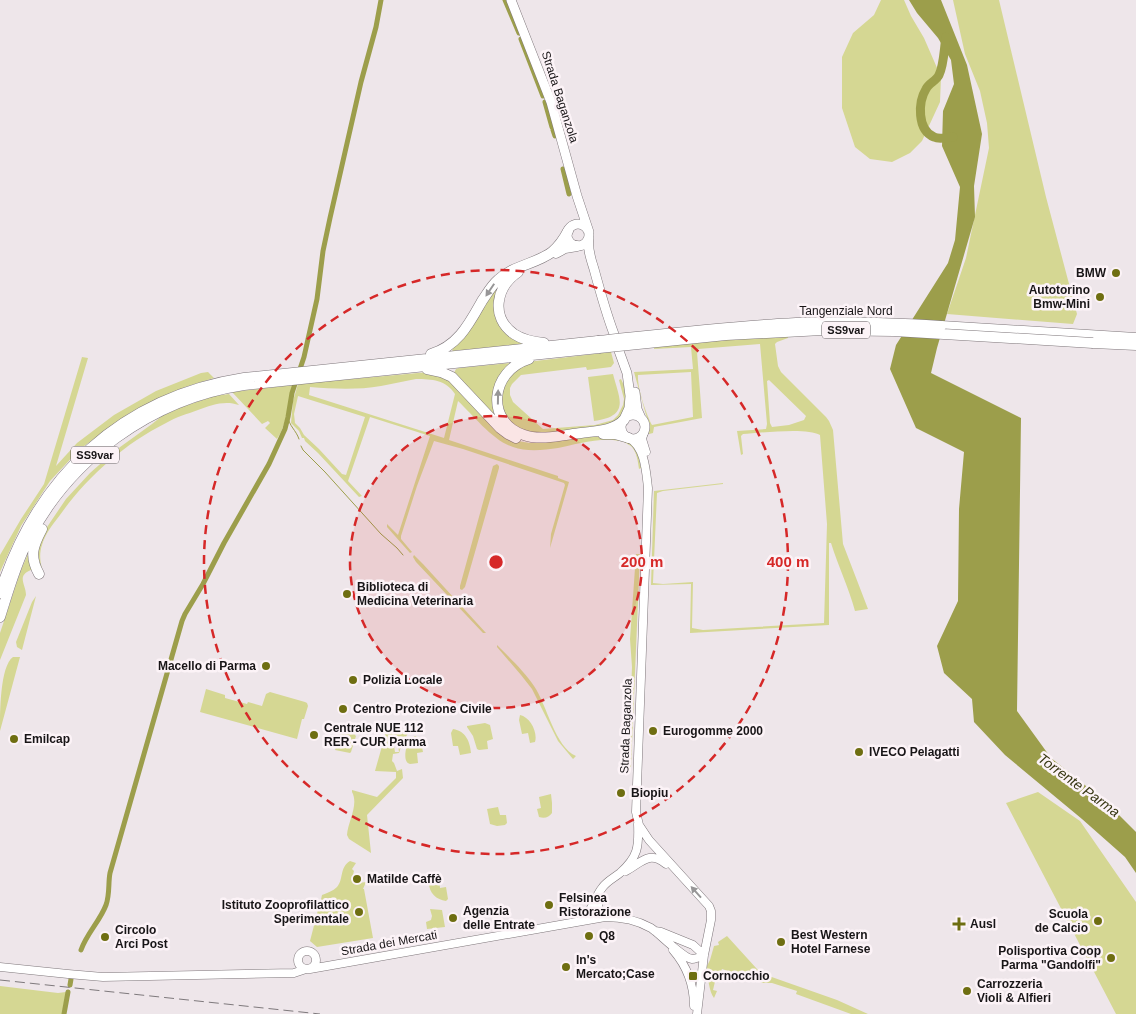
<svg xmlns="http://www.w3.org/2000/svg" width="1136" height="1014" font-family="Helvetica,sans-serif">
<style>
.green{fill:#d5d793;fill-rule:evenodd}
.water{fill:#9c9e4b}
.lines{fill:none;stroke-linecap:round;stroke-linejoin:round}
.stream{stroke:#9c9e4b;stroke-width:1}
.canal{stroke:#9c9e4b;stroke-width:5}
.river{stroke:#9c9e4b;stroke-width:9}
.tertiary-casing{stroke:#7e767a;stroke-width:9}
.secondary-casing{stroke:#7e767a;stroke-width:10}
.trunk-casing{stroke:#7e767a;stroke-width:11}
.tertiary{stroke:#fff;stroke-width:8}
.secondary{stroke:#fff;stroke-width:9}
.trunk{stroke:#fff;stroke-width:10}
.rail{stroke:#7e797c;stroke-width:1;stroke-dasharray:10 5;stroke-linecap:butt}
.trunk-bridge-casing{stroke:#7e767a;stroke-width:11;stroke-linecap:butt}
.trunk-bridge{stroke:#fff;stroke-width:10}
.oneway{fill:#979697}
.ring{fill:none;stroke:#d62828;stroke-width:2.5;stroke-dasharray:9 6}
.poi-dot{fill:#6e6e11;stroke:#fcf3f7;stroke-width:2}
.labels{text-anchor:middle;stroke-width:5;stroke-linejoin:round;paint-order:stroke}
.shield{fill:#fcf3f7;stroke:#5c585a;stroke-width:1}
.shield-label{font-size:11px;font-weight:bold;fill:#181517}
.street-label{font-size:12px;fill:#181517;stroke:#fcf3f7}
.poi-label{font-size:12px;font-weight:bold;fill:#181517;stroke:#fcf3f7;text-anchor:start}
.water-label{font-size:14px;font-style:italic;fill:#363612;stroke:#fcf3f7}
.centre{fill:#d62828;stroke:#fcf3f7;stroke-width:2.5}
.ring-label{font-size:15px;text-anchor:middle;font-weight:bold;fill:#d62828;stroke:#fcf3f7;stroke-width:5;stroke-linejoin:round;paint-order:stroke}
</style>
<rect width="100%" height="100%" fill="#eee6ea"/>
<path class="green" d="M881,0H904L911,16L924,38L941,77L940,102L922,141L910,153L892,162L870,159L855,147L842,108V57L853,33L874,15Z
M953,0H999L1046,197L1077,314L1073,324L947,314L966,258L989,148L987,123L980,91L965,54Z
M502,279L495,305L523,344L453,351L452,350L454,347Z
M788,336V338L777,342L775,344L778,366L781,372L826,417L829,421L833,430L843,544L868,609L855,611C849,588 838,566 831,543H829V625L690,633L691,584L651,585L654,491L723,483V484L663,491L657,493L653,583L663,584L693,582L692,628L703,630L824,623L827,524L820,435C807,427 760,433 743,434L741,436L743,454L741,455L737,431L766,429L767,424L760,344L698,349L697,352L702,418L654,427L653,433L649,434L650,424L646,415L634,372L693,369L691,347L654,349V347L726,340ZM691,372L693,417L652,425C646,414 637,387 638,375ZM769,380L806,416L804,420L789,425L772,427L770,423L767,381Z
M611,352L614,363L611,367L587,370L586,367L521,375L512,384L510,388V395L513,402L543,429L595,425L613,420L618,415L623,405L624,399L619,380L621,379C630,396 629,410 614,424L533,435L508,422L500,404L504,381L527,362Z
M82,357L88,358L56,466L77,443L114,415L156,391L201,373L208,372L214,378L185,387L158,399L128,414L80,449L50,481L21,526L0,572V555L21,519L44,484Z
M510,363L509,365L503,373L501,423L454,373L456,369L459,368Z
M429,372L445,376L511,439C518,441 524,442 530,443C554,443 618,427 634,446C639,453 639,460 641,468L639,469C638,462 637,453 632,447C616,432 577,444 558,448C544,450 527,452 513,447C493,441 473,415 458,401L449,440L558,476V478L569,482L550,548L551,534L565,485L564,483L463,449L434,441L417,486L401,536V539L412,552L410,553L387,527V524L398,535L430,436L370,417L348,481L362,496L359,497L318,453L305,441L304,438H302L299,431L291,423L293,401L298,384ZM416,379C432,379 446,380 455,394L444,438L309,395L310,387C334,389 358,390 381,386C393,384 404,381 416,379ZM298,396L365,417L346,475L342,474L319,449L304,435L300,428L295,423L294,414Z
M613,374C619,398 631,416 594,421L588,377Z
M293,385C287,403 288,423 277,439L265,428L270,423L268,421L262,424L232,392Z
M229,394L239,405C225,400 211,405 198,410C187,414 176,417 166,423C124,444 87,477 60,515C53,524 45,534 42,545C39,554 40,563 43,571L37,556L43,533L66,499L90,473L116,450L152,424L162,416L182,407L214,396Z
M497,464L499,466V468L465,587L462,590L460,589V586L493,466Z
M32,545L31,570C16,576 26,584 26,595L0,660V633L21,570Z
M636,554H640L631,767L628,766L632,667L630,639Z
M414,555L423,564L486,633H483L416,562L413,557Z
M36,596L22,650L17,647L16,642L32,602Z
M497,645C509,657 525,672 534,686C547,705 555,747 576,756L573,759L558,741L532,689L521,675L497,647Z
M13,657H20L0,731C0,713 0,666 13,657Z
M206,689L225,695V698L247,704L248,702L262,706L266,694L270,692L305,702L307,703L308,706L304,719H302L297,739L200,712Z
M520,715C530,717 538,732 535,742L530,743L528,733L522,734L519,720Z
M485,723L490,725L493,739L487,741L488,749L479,750L477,749L473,736L467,727V726Z
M412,728L413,730L408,733L406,737L396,736L397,739L393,740L395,752H399L397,740L398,739L403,741L399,753L393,754L392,761L394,763L397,771L402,769L403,778L367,815L371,853L349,839L347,835C348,821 359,805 352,792V790L377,797L396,778V772L375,771L386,732Z
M453,729C466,731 470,742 471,753L460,755L458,746H453L451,733Z
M341,730L353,733L356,736L351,752L350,753L335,750Z
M415,736L420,738L423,752L417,753L418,763C416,763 413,764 410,764C402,762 406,746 409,741C411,738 412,738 415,736Z
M1038,792L1080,821L1136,902V1014H1116L1006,803Z
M551,794L552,803V813C549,817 545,819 539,817L537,809L541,808L539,797Z
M498,807L500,815H506L507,823L505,825L497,826L490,824L487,809Z
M350,861L356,863L352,869L354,871C352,876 354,881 359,883L366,882L363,889H364L373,938L317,947L310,941L318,910L321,909V905L320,904L322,895C327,893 333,891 337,887C344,879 339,868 350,861Z
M439,880L440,888L446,887L448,899L446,901C436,900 428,892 429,881Z
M430,909L442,910L445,927L427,929L426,922L431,920L432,916Z
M727,936L757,969L766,975L837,1000L868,1014H851L796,994L797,991L772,983H763L722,969L720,974L717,973L713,990L717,991L714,998C709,992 708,976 706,968L710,960L714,946L719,945L718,942Z
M0,986L58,993L66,992L62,1014H0Z"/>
<path class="water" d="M909,0H941L967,65L982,134L974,186L975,217L937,348L931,373L1021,418L1017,711L1051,758L1106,802L1136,832V873L1125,857L1082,819L1005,755L974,722L972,699L944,673L937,646L958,601L959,509L964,452L916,428L890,369L896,345L948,263L955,240L960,187L942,146L943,111L954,84L951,60L938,38L917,13Z"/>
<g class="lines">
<path class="stream" d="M288,417C289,426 296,430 299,439
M301,446L303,450L325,472L381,534L397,548L403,555"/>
<path class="canal" d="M505,0L519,33
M521,39L543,96
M545,102L552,127
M553,130L555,136
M563,169L569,194
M81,950C87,933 100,921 106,905C110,894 108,883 110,873L182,621L185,614L203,584L224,543L269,464L285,429L288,417L292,393L304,357L317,299L323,251L330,218L361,82L376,27L381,0
M70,985L71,979
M64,1014L68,992"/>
<path class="river" d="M946,37C944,49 944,65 939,75C936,81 929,83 926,89C918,102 917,130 934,137C940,140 947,137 953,137"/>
<defs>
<path id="tertiary" d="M644,432L642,439L646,452
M629,438C645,447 646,471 648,488L636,812L639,825L649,840L709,906L711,911V920L704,955L697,1014
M626,871C641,863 649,850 666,864
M598,895C598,904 596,913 607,917
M581,920C592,913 594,898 602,888C607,881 614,878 620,873C638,857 639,847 638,824
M655,931L661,932L693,945L704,955
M673,950C686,965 694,985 694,1006
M298 960a9 9 0 1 1 18 0a9 9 0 1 1-18 0Z
M0,967L68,974L103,977L294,973L306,969
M310,969L605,917C621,917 637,920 651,928C660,934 683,958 692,959C696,959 700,957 704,955"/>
<path id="secondary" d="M511,0L551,102L577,196L589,232
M567 235a11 11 0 1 1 22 0a11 11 0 1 1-22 0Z
M589,238C587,249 591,259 594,269C600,291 606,313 614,334
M619,351L627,373L630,396L629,408L624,419
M635,392L637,409L641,418
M621 427a12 12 0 1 1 24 0a12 12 0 1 1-24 0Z"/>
<path id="trunk" d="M556,253L565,248L577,246
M518,272C496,287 490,317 514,334C523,340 533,342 544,343
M941,326L1136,338
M1093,343L1136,345
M431,354C458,346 469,324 482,301C487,294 491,286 498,280C514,265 536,264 552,252C559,246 564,239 568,231
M529,359C490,371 485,422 524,435C540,441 564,435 581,433C596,431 613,431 624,420
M427,369L441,372L452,377L500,428L508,434L516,438
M603,434H615L629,438
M39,574C29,556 33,546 42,529
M0,593C37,476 122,397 244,378L598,341
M0,617C8,592 15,566 27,542C69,459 151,399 244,385L599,348"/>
</defs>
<use href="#tertiary" class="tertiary-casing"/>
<use href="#secondary" class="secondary-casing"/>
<use href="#trunk" class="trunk-casing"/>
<use href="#tertiary" class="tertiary"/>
<use href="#secondary" class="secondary"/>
<use href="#trunk" class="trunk"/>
<path class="rail" d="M0,980L320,1014"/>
<defs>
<path id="trunk-bridge" d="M598,341C664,334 730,326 796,323C844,321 892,323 941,326
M599,348L726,335L822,330L894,331L1093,343"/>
</defs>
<use href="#trunk-bridge" class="trunk-bridge-casing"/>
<use href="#trunk-bridge" class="trunk-bridge"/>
</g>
<defs><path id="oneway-solid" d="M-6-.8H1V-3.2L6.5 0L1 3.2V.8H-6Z" transform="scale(1.25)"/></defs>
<g class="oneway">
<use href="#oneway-solid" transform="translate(490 290) rotate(124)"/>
<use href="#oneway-solid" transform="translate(498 397) rotate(-89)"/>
<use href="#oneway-solid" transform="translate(696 892) rotate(-132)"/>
</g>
<circle cx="496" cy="562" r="146" fill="#d62828" fill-opacity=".12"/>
<g class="ring">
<circle cx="496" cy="562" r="146"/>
<circle cx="496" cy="562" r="292"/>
</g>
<g class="poi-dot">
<circle cx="1116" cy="273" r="5"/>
<circle cx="1100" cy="297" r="5"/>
<circle cx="347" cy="594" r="5"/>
<circle cx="266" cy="666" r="5"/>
<circle cx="353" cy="680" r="5"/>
<circle cx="343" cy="709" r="5"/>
<circle cx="653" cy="731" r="5"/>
<circle cx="314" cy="735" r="5"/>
<circle cx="14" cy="739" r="5"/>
<circle cx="859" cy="752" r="5"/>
<circle cx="621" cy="793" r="5"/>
<circle cx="357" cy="879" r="5"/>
<circle cx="549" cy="905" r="5"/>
<circle cx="359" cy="912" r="5"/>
<circle cx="453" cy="918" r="5"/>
<circle cx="1098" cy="921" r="5"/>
<path d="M956.5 916.5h5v5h5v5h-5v5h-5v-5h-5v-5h5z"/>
<circle cx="589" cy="936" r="5"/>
<circle cx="105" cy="937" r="5"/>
<circle cx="781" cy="942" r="5"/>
<circle cx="1111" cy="958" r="5"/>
<circle cx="566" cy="967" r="5"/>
<rect x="688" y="971" width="10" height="10" rx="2.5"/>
<circle cx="967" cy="991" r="5"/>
</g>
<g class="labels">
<g class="shield">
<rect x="822" y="321.5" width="48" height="17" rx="4"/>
<rect x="71" y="446.5" width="48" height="17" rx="4"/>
</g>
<g class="shield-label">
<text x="846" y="334">SS9var</text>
<text x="95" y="459">SS9var</text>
</g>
<g class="street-label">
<text transform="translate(560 97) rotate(72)" y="4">Strada Baganzola</text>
<text x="846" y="315">Tangenziale Nord</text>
<text transform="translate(626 726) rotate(-88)" y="4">Strada Baganzola</text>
<text transform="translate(389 943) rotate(-10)" y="4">Strada dei Mercati</text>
</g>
<g class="poi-label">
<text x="1106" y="277" text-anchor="end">BMW</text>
<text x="1090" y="294" text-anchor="end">Autotorino<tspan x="1090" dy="14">Bmw-Mini</tspan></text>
<text x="357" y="591">Biblioteca di<tspan x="357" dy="14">Medicina Veterinaria</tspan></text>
<text x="256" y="670" text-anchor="end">Macello di Parma</text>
<text x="363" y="684">Polizia Locale</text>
<text x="353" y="713">Centro Protezione Civile</text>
<text x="324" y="732">Centrale NUE 112<tspan x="324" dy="14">RER - CUR Parma</tspan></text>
<text x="663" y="735">Eurogomme 2000</text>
<text x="24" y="743">Emilcap</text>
<text x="869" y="756">IVECO Pelagatti</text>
<text x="631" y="797">Biopiu</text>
<text x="367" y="883">Matilde Caffè</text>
<text x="559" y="902">Felsinea<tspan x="559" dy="14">Ristorazione</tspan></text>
<text x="349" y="909" text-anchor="end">Istituto Zooprofilattico<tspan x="349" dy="14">Sperimentale</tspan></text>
<text x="463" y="915">Agenzia<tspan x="463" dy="14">delle Entrate</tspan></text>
<text x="1088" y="918" text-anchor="end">Scuola<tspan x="1088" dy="14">de Calcio</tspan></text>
<text x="970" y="928">Ausl</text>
<text x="115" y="934">Circolo<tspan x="115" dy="14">Arci Post</tspan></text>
<text x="791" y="939">Best Western<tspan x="791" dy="14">Hotel Farnese</tspan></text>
<text x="599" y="940">Q8</text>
<text x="1101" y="955" text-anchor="end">Polisportiva Coop<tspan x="1101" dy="14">Parma "Gandolfi"</tspan></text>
<text x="576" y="964">In's<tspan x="576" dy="14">Mercato;Case</tspan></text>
<text x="703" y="980">Cornocchio</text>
<text x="977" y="988">Carrozzeria<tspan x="977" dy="14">Violi &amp; Alfieri</tspan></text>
</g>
<g class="water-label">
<text transform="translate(1079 785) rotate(36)" y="5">Torrente Parma</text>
</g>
</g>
<circle cx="496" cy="562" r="8" class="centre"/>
<g class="ring-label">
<text x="642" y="567">200 m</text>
<text x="788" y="567">400 m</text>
</g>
</svg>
